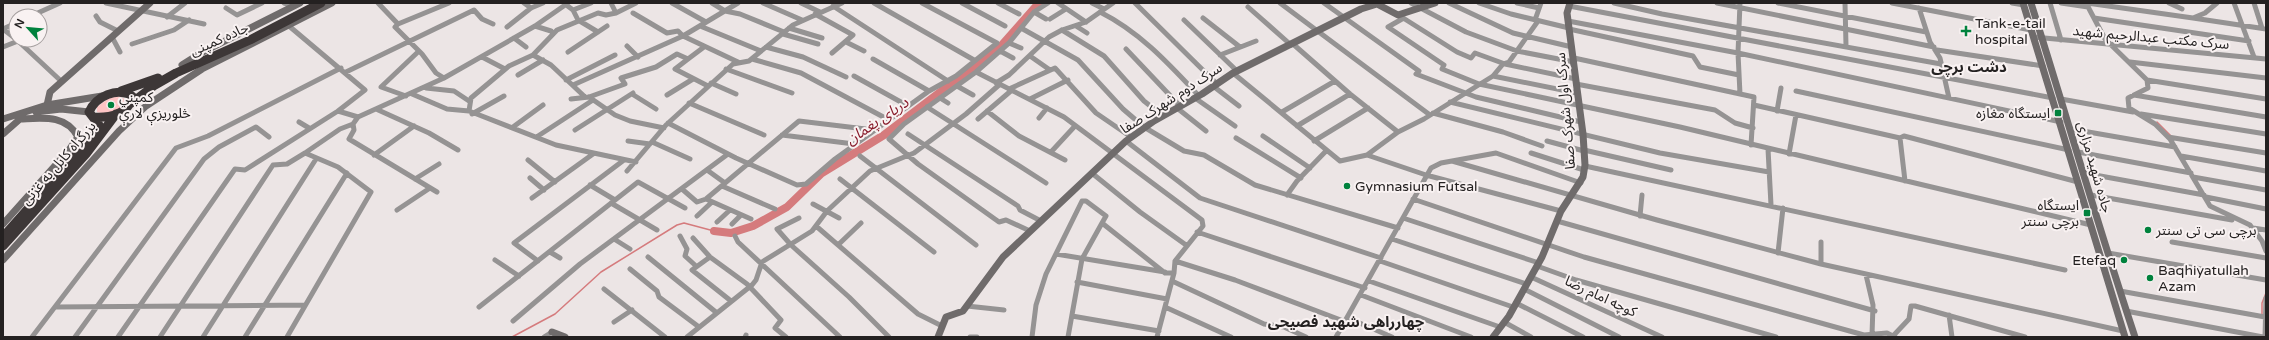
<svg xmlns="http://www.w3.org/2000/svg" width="2269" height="340" font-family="'Varela Round','Noto Sans Arabic',sans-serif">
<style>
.green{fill:#fec4c4}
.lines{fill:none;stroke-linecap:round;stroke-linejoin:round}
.stream{stroke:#d57b7d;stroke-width:1.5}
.river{stroke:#d57b7d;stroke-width:8}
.street{stroke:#959393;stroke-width:5}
.secondary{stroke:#6f6b6b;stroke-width:7}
.highway{stroke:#3d3737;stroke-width:9}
.poi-dot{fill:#00823d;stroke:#f9f2f2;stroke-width:1.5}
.labels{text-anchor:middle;stroke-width:4;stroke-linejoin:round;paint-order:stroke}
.poi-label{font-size:14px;fill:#242121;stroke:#f9f2f2;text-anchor:start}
.street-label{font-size:14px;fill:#242121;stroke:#f9f2f2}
.neighbourhood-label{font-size:15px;font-weight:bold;fill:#242121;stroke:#f9f2f2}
.water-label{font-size:15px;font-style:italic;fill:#881b2b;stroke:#f9f2f2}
</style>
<rect width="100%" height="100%" fill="#ece5e5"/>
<path class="green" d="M117,96L125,99C125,111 106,115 97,112V107L108,99Z"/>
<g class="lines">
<path class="stream" d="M2157,122L2171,136
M2262,315V303L2266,293
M512,337L555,314L601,272L677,225L684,223L714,231"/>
<path class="river" d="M714,231L731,233L753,226L787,207L822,173L884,135L1002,45L1039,3"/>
<path class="street" d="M106,3L204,24
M284,3L294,6
M378,3L398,24L449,3
M524,3L531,8
M611,3L616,13
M672,3L706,22
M712,3L725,11L740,14L784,32
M763,3L802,20
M801,3L820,12
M874,3L974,60
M962,3L1005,26
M998,3L1019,14
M1058,3L1086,22
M1092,3L1104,9
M1135,3L1217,84
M1280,3L1430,115
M1324,3L1419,71L1416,74L1476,97L1581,122
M1411,3L1466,32L1517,51L1574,62
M1449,3L1513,33L1572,47
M1479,3L1511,14L1569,28
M1517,3L1539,8
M1614,3L1662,14L1941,64
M1717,3L1934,47
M1740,3L1738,53L1740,94
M1778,3L1926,32
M1845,3L1846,46
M1892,3L2031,30
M2012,3L2024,5
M2050,3L2061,40
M2061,3L2088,7
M2086,3L2105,39L2147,80L2148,88L2128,98L2129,108L2155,124L2170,139L2210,206L2250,225L2262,241L2266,251
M2087,3L2193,18L2205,13L2217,3
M2169,3L2182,9
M2234,3L2254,57
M2254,3L2262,28
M565,4L573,10L578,20L598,32
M833,6L948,81
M1569,6L2053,98
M1248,7L1291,45
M226,8L237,15L262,3
M1919,8L1930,42L1940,58L1949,98
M573,10L591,3
M1100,12C1140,32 1169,64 1199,96
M633,13L667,33L678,31L683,36L738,62
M815,14L853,35L832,53
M31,16L60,3
M96,16L100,22L118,31
M1400,16L1457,52L1471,58L1475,53L1505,64L1576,79
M167,17L185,3
M1203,18L1240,47
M2094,18L2249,41
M2193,18L2266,29
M1046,19L1034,12L1048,3
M1050,19L1066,9
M1402,19L1388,27L1444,65L1442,69L1479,84L1680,127L2091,225
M1184,20L1237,71
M1535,20L1541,3
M1568,21L1738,53L2061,122
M398,24L395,27L422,54L436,73L444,78
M535,26L551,31
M700,26L761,51
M1076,26L1087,33
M507,27L531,8L543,3
M789,28L822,38
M1021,28L1078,60L1123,109L1144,127L1184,151L1204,155L1255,185L1398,228
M3,29L16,39
M3,29L16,23
M1569,29L1693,56L1700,67L1739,75
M1062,30L1104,56L1144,101L1163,116
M783,34L818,44
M112,37L120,52
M2034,37L2266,59
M514,38L526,47
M17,40L61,81
M846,42L864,51
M1009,43L1021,48
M132,44L174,30L189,20
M1293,44L1350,94L1398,132
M627,46L638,57
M3,47L18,41
M766,47L803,57L846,77
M1126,49L1180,106
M1937,50L2043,66
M1000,51L1013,58
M568,52L607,26
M533,55L551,65L584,96
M1220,55L1256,41
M1030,56L1050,70
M482,57L505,69
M1574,58L1754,97L1751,145
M688,59L675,69L708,86
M752,59L801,73L889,120
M873,59L929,91
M2130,62L2266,78
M726,69L792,93
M346,72L474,10L482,19L493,24
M976,72L1064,117L1202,220L1203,226L1175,261L1174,273L1157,337
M1233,73L1340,161L1367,155L1398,132L1424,119L1493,76L1503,64L1509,62L1538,21
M518,75L543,60
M854,76L908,106
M1493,76L1577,93
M566,80L615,55
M2147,80L2266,99
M711,83L736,94
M996,83L1009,75L1049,37L1062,30L1086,22L1113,3
M1576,84L1715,110L1735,123L1753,128
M573,85L683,36L738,3
M957,86L973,95
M1213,86L1239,106
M426,88L454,91L469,101
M1009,89L1055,68L1096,113L1131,137
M1796,91L2069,150
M412,94L447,109L469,111L556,145L636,162
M632,94L656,109
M667,95L693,79
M2134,95L2266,117
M406,96L381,87L419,51
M589,97L615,115L630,121L664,128
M940,98L948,103
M1195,98L1235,126
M571,99L589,97L625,84L621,78L656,67L677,54L688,59L704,47
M1030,99L1068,80
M2061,99L2133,112
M1450,102L1660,153L1769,172
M689,103L764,135
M1754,105L1900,138
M927,107L1046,183
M1177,108L1206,131
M376,109L429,133L458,150
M338,111L358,117L444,78L535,26L568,3
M469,111L471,98L509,66L533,55L557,30L598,13L606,15L616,13L636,3
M987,111L1019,136L1065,160
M1777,111L1781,88
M1282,112L1335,81
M1433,113L1503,132L1542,146
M472,114L504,96
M2141,114L2266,134
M358,117L353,124L354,130L349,139L437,192
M1039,118L1047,108
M978,119L1012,90
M299,122L309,128
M668,123L736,158L797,185L806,184L835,159L929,91L956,76L997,43L922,3
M1297,126L1350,94
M513,127L543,105
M2071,129L2175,147
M575,130L633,93
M908,134L1018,206L1020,210L1041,221
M782,135L854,144
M538,136L593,100
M1263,136L1310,168
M2168,137L2266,153
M1236,138L1301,178
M628,141L650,144
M1126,141L1200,198L1381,258
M1314,141L1368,108
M1547,141L1584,151
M652,142L690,159
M1768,149L1771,205
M1584,150L1671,170
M1051,152L1075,126
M2078,152L2191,173
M305,153L340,129L353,124
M1531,153L1584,170
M1789,154L1796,115
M374,155L414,126
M1367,155L1426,175L1561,211
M860,156L976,245
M2181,156L2266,171
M528,160L555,182
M1452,161L1657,220L1821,264L2123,331
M1585,166L2065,270
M707,170L725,183
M627,171L666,125L733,64L749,61L793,25L842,3
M2084,173L2204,195
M1093,174L1140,212L1186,245
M2193,177L2266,190
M530,178L544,190
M415,179L439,164
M840,179L934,252
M1905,181L1900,138L1904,136L2078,182
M590,185L615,200
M722,186L775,209
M682,189L697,202L706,199L799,121L874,130
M1287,195L1297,181L1326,151
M2091,195L2232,220
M2206,197L2266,209
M532,198L593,154
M706,199L751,219
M1413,199L1584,257L1864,335L1887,333L1895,337
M611,203L657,230
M813,204L839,218
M397,210L430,188
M697,216L712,202
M1640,216L1642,195
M799,218L777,229L791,245L849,297L889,337
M1403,218L1539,263
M1557,221L1875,311
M717,222L730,210
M732,224L741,215
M816,226L918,314L942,326
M2253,228L2266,230
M1030,231L1006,220L999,222L918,164L889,139L904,124L976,72L1009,43L1034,12
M1197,232L1365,288
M680,236L687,249L685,256L696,266
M735,236L738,242L840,337
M693,238L710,257L747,284L781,320L775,328L786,337
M614,239L630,249
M1392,239L1526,284
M1821,242V264
M2172,242L2266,258
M839,244L861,223
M550,252L560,258
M1778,253L1783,208
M2108,253L2266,280
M1056,254L1165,272
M648,257L717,313
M710,257L692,270L731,301
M495,260L519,276
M538,261L514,243L624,160
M1175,261L1235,280L1346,322
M1380,261L1513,307
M1537,266L1576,280L1776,337
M630,269L657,291L659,297L699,327
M1866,275L1873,305L1872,335
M1531,277L1662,337
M1172,281L1264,324L1284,327L1306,337
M1369,281L1500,327
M1077,282L1167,299
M604,289L665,337
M1524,289L1619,337
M2120,291L2265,317
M1361,295L1471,337
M1516,303L1583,337
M967,306L1004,310
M55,307L305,305
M479,307L638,182L685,208
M1165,307L1231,337
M2126,311L2263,337
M1949,315L1952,337
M1072,316L1159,331
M1348,318L1392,337
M513,321L580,264L728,154
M614,322L632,310
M1504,322L1531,337
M1893,336L1909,319L1911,306H1915L2025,337
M32,337L176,148L208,136L341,68
M75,337L204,159L219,147L256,127L269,137
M118,337L235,169L245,170L338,111L365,90L289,26
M160,337L273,165L287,164L305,153L338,167L371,192L287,337
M203,337L316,159
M245,337L347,173
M544,337L552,332
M687,337L752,285L756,280L762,262L812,231L827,211L870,171L914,153L966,114L999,85
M745,337L746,335
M970,337H977
M1032,337L1036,305L1046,274L1082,201H1086L1106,216L1102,223L1165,273H1174
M1068,337L1082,259L1102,223
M1336,337L1431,168L1441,163L1496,153L1581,183
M2265,337L2266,298"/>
<path class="secondary" d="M2023,3L2125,337
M2031,3C2066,114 2098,226 2135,337
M182,65L201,53L300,3
M47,105L50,92L150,3
M36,112L61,109L89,112
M3,119L47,105L102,96
M3,134L20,119L21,115
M3,224L69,150L78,137C66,114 42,118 20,119
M3,260L119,131L146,106L202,69L332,3
M552,332L565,337
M938,337L946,317L963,311L1003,257L1126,141L1154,121L1202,94L1233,73L1361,9L1377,4L1398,15L1435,3
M1493,337L1509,316L1542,257L1561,211L1583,177L1585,165L1583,134L1567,13L1570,3"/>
<path class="highway" d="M121,91L158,78
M130,104L155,85L176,73L250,40L321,3
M3,237L98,130L99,125L89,112C96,96 117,87 132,96C130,114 109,118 94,117
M3,246L86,154L116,114"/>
</g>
<g class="poi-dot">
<path d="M1964 25h4v4h4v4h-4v4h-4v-4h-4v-4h4z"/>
<circle cx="111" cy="105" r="4"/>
<rect x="2054" y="109" width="8" height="8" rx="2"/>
<circle cx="1347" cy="186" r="4"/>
<rect x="2083" y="209" width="8" height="8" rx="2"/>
<circle cx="2148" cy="230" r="4"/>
<circle cx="2124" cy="260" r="4"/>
<circle cx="2150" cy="278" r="4"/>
</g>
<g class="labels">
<g class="poi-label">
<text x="1975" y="28">Tank-e-tail<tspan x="1975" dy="16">hospital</tspan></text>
<text x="119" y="102">کمپني<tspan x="119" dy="16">څلوريزې لارې</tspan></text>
<text x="2050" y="118" text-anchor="end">ایستگاه مغازه</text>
<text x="1355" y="191">Gymnasium Futsal</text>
<text x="2079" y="210" text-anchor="end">ایستگاه<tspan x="2079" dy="16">برچی سنتر</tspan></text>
<text x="2156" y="235">برچی سی تی سنتر</text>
<text x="2116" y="265" text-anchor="end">Etefaq</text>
<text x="2158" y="275">Baqhiyatullah<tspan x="2158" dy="16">Azam</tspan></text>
</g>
<g class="street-label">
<text transform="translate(2151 37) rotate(5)" y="5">سرک مکتب عبدالرحیم شهید</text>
<text transform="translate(219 39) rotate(-24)" y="5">جاده کمپنی</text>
<text transform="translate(1171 98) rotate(-33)" y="5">سرک دوم شهرک صفا</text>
<text transform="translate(1565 111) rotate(-95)" y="5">سرک اول شهرک صفا</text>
<text transform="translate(58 163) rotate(-49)" y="5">بزرگراه کابل به غزنی</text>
<text transform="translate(2095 167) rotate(74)" y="5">جاده شهید مزاری</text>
<text transform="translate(1601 296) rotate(25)" y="5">کوچه امام رضا</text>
</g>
<g class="neighbourhood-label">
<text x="1969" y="72">دشت برچی</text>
<text x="1346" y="327">چهارراهی شهید فصیحی</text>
</g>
<g class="water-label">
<text transform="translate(877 121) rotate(-34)" y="5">دریای پغمان</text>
</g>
</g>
<rect width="2269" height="340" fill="none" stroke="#242121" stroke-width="8"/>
<g transform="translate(28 28) rotate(297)"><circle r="19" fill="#f9f2f2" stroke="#a49e9e"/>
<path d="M0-3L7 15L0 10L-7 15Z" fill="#00823d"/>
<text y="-6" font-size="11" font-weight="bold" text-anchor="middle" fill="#242121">N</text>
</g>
</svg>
